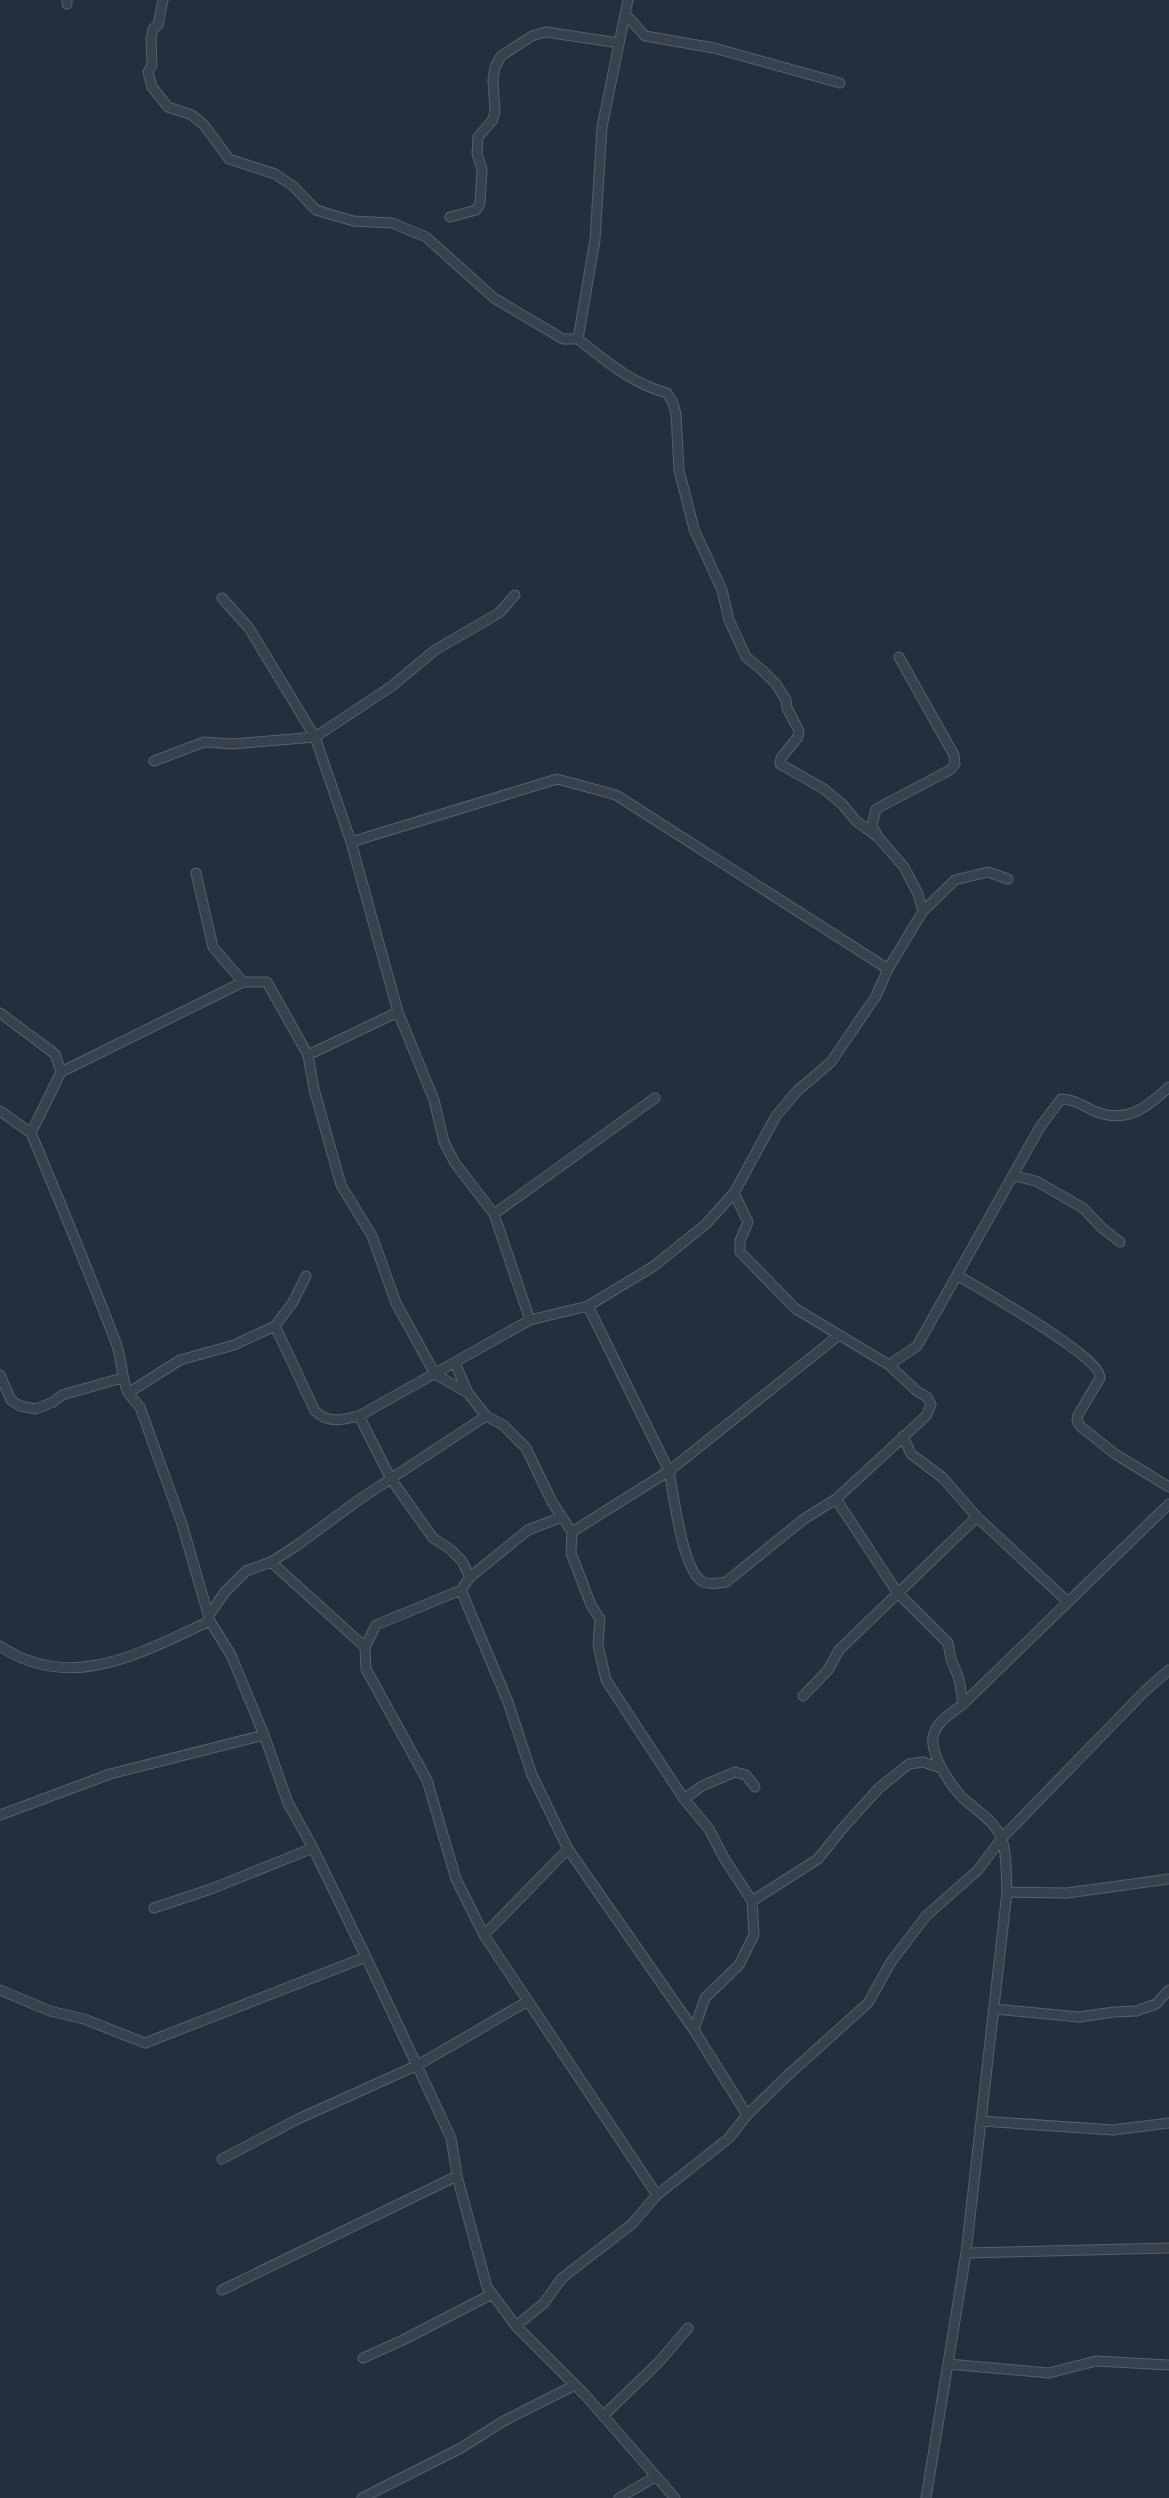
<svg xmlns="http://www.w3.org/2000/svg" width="1169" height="2498" font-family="Mulish,sans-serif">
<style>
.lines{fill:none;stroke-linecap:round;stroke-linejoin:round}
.minor-casing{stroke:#565f6c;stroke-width:11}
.minor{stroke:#38414e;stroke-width:9}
</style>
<rect width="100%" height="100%" fill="#242f3e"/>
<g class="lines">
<defs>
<path id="minor" d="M67,0V4
M163,0L158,25L153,29L151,39L152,65L148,72L152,87L168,107L192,115L204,125L229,159L275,174L293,186L316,210L353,221L392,223L426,237L494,298L563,339H578
M627,16L645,36L714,48L840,83
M450,217L476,210L480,203L482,169L477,154L478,137L492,121L495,112L493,80L495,67L501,56L532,36L546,32L619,43
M515,595L499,613L435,650L392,686L315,737L351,842L398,1012L434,1100L444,1142L455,1163L494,1214L655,1098
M154,761L204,742L232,744L315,737L249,628L222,598
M877,835L872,826L876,809L950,770L955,764L954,755L899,657
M351,842L557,779L616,795L888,969
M923,911L955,880L988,872L1008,879
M0,1013L55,1054L61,1072L31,1133C60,1202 89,1272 116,1343C122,1359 121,1376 128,1393L180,1360L234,1345L275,1326L293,1302L306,1276
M308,1055L398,1012
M61,1072L243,982L213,947L196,873
M0,1111L31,1133
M1014,1176L1036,1181L1083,1208L1102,1228L1120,1242
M734,1193L748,1222L740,1241V1252L796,1309L889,1365L918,1392L927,1397L931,1405L926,1416L836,1499
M957,1275L1040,1127L1061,1099C1073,1099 1082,1105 1092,1110C1125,1125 1145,1109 1169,1087
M530,1320L588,1306L654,1266L706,1224L734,1193L776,1116L797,1091L831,1062L876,996L888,969L923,911L918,894L904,867L878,837L856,821L842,804L824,789L780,764L781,758L798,737L799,731L787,708L786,700L776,684L762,670L746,657L729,620L722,590L694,529L679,470L676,414L673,403L667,393C631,383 607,362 578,339L595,240L602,127L628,0
M275,1326L315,1411C329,1424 341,1420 359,1416L530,1320L494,1214
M838,1336L669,1471C674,1495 682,1571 703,1582C710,1585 718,1583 726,1582L804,1519L836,1499L897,1592L948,1643L951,1659L959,1679L963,1704
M455,1363L468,1393
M889,1365L917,1346L957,1275C981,1290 1101,1356 1100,1378L1078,1415L1077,1421L1080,1426L1115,1454L1169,1487
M0,1375L11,1400L20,1406L36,1409L53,1402L62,1395L122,1378
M128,1393L140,1407L182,1524L210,1621L231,1655L264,1735L288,1803L313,1848L366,1957L451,2138L457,2176L487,2287L516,2326L586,2396L675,2498
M359,1416L391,1479L433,1538L450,1549L462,1561L470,1577L461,1590L508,1702L532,1775L568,1849L694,2030L747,2115
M486,1416L503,1425L526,1448L552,1502L572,1532L571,1553L591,1605L600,1619L598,1645L606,1680L684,1799L709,1829L724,1858L752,1901L754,1935L739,1965L705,1998L694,2030
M977,1517L1067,1601
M572,1532L669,1471L588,1306
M271,1562L365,1647
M470,1577L528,1530L562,1517
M461,1590L376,1625L365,1647L366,1669L427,1780L456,1879L484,1935L657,2195
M209,1615L225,1592L246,1571L271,1562L296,1546L360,1499L486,1416L468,1393L435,1374L396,1303L372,1236L341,1185L314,1089L308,1055L267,982H243
M0,1646C71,1694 142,1652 210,1621
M803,1696L828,1670L839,1650L977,1517L943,1478L911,1454L903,1436
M684,1799L702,1786L735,1772L746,1775L755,1787
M0,1815L110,1774L264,1735
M1007,1892L1067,1893L1169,1879
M752,1901L818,1859L842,1829L879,1788L909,1764L923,1762L941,1768
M154,1908L211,1889L313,1848
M484,1935L568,1849
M0,1990L50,2011L84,2019L145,2043L366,1957
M994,2009L1079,2017L1114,2012L1136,2011L1156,2004L1169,1990
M981,2121L1113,2130L1169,2123
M222,2159L298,2119L418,2065L528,2001
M966,2253L1169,2248
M222,2290L457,2176
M516,2326L544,2303L562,2278L632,2224L657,2195L729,2138L747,2115L787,2076L868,2003L891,1962L926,1916L978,1870L1002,1838L1145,1691L1169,1670
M363,2358L403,2340L492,2294
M948,2364L1049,2373L1096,2361L1169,2365
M603,2416L659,2362L688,2328
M362,2498L461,2448L502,2422L575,2385
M619,2498L655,2477
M926,2498L966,2253L1007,1892C1006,1877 1007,1849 1001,1837C994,1821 979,1812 966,1801C952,1788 927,1752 934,1733C939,1720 952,1713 963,1704L1169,1504"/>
</defs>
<use href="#minor" class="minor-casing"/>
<use href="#minor" class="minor"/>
</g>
</svg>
